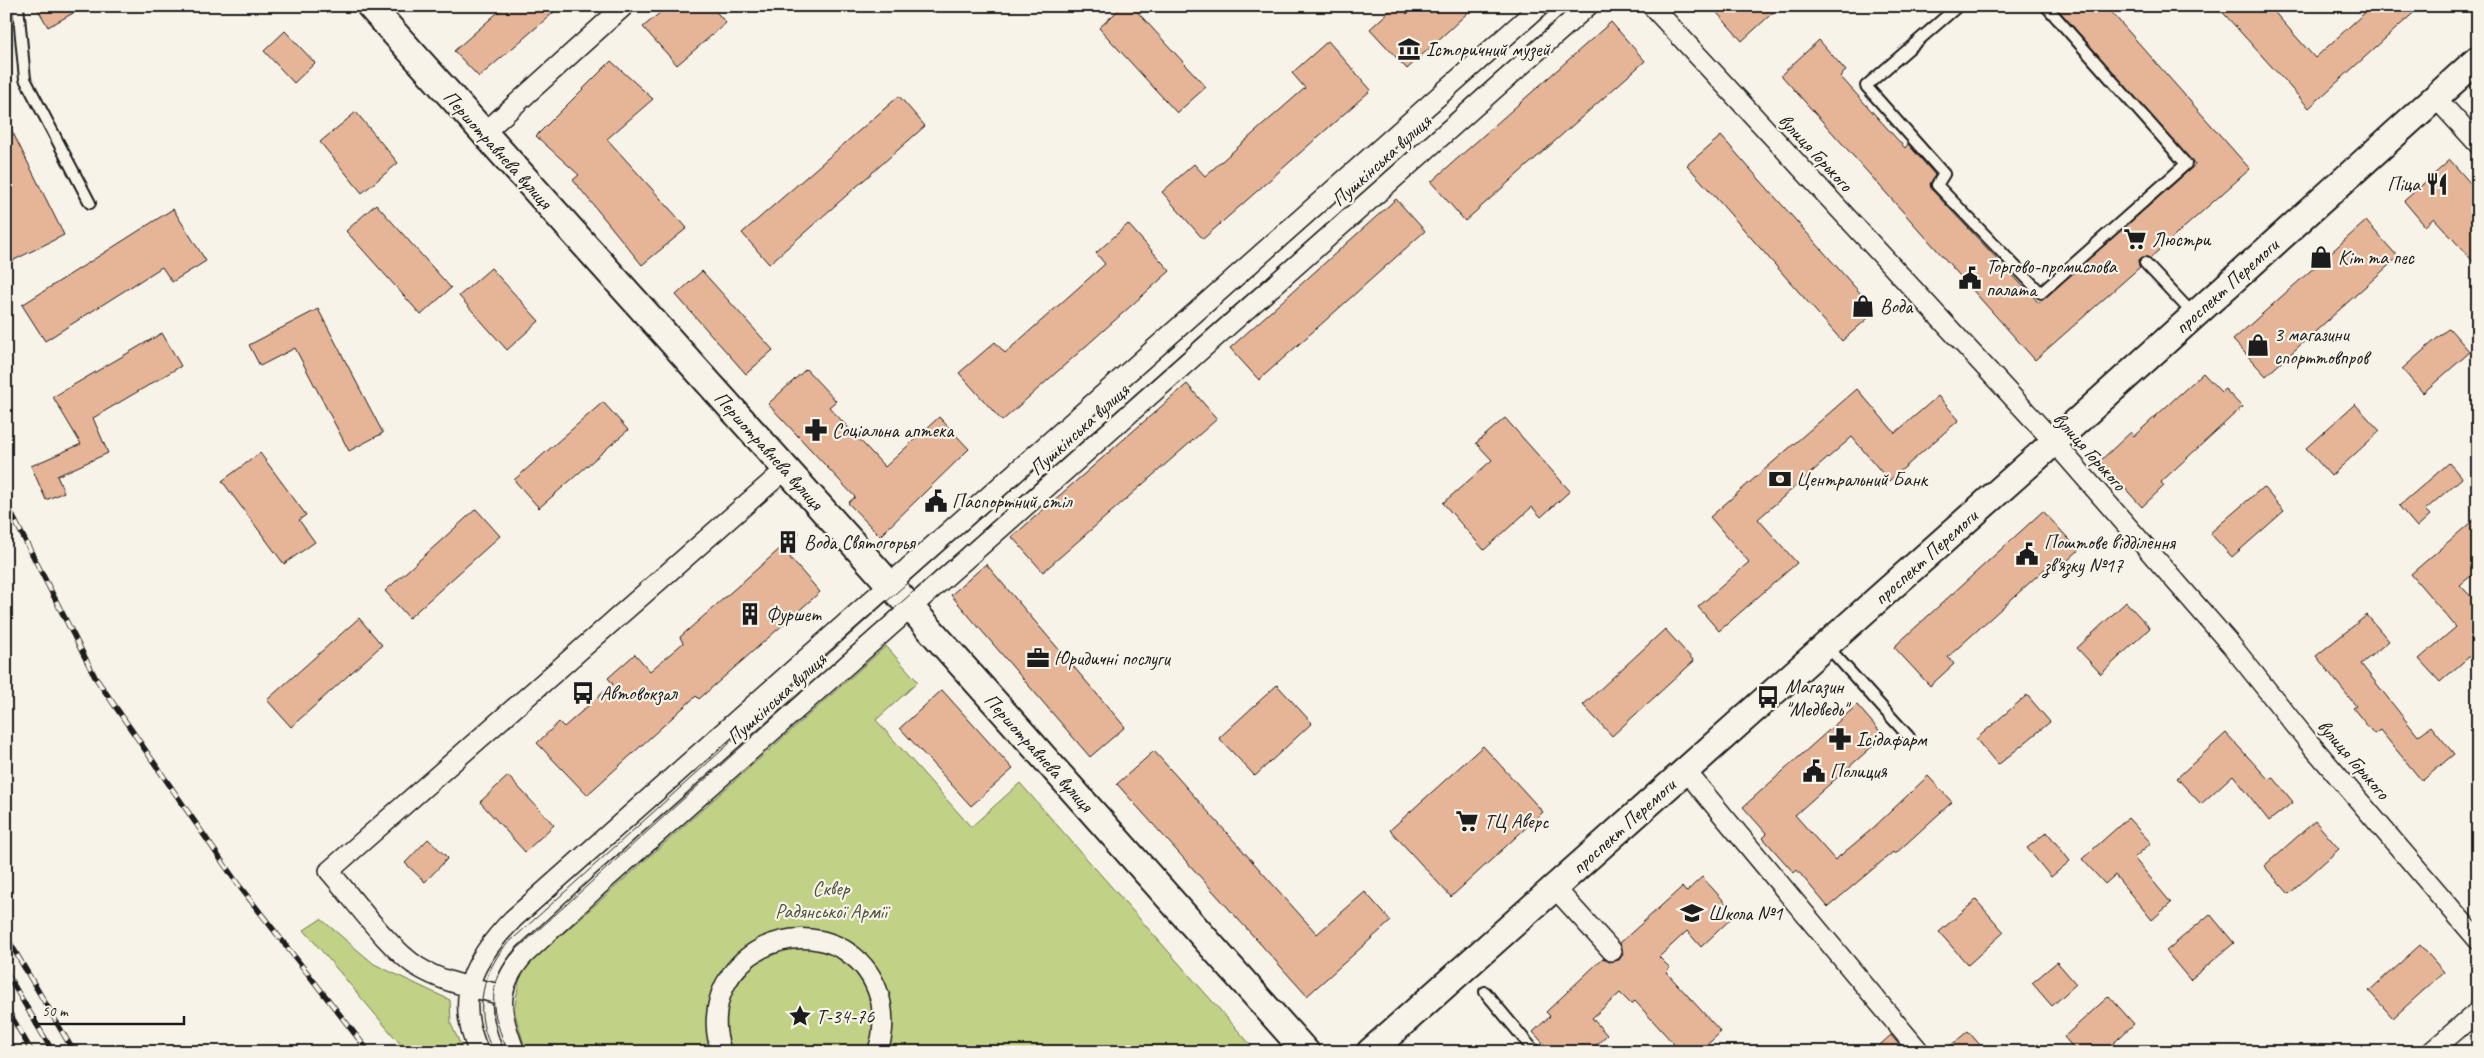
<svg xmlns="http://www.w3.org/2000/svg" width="2484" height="1058" font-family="Caveat,sans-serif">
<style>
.green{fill:#c1d185;stroke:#6e7650}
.building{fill:#e6b497;stroke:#1c1c1c}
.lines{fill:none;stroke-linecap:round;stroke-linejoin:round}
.lane-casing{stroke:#1c1c1c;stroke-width:14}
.street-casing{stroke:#1c1c1c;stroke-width:22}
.secondary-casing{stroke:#1c1c1c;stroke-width:30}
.lane{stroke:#f7f3e8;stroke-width:10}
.street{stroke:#f7f3e8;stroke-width:19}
.secondary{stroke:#f7f3e8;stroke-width:26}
.tram{stroke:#1c1c1c;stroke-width:1}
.rail-casing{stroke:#1c1c1c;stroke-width:5.5}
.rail{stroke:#f7f3e8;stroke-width:4;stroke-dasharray:11;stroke-linecap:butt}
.labels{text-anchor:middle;stroke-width:4.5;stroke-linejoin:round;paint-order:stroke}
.poi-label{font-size:20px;fill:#1c1c1c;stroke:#f7f3e8;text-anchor:start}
.street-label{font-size:20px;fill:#1c1c1c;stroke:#f7f3e8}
.park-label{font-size:20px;fill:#4e523c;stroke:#f7f3e8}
</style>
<rect width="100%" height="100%" fill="#f7f3e8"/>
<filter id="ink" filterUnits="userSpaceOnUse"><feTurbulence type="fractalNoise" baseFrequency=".02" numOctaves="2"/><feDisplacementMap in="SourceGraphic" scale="10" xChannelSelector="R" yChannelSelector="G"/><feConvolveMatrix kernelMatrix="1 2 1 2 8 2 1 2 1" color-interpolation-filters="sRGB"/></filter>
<g filter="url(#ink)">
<path class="green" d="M886,646L918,682L876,720L971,827L1020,783L1257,1052H526L514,1010L521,971Z
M321,919L374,964L450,1000L451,1024L464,1052H407L304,930Z"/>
<path class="building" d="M36,6H86L48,27Z
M505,6H561L479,77L454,51Z
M668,6H711L726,23L677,65L643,27Z
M1123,6H1132L1206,87L1177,113L1099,28Z
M1395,6H1399L1407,14L1415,6H1475L1407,69L1370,29Z
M1711,6H1780L1742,41Z
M2055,6H2106L2250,169L2150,258H2141L2138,262L2140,267L2035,360L1781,75L1819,40L1846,71L1840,76L1905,148L1908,144L1935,175L1930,184L1932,190L2039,303L2195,165Z
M2217,6H2269L2315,58L2372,6H2421L2309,108Z
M1611,22L1645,61L1465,221L1431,182Z
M285,31L315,63L294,83L264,51Z
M1328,41L1371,90L1203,239L1162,192L1194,164L1205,176L1305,88L1292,73Z
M611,61L653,99L607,139L687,228L642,265L573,180L579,175L536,136Z
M899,96L925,126L769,264L742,233Z
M356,112L398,163L362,193L320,142Z
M6,119L64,235L6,264Z
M1721,136L1876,311L1842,341L1687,165Z
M2450,160L2478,192V267L2434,218L2425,226L2404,201Z
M1396,199L1425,231L1259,380L1230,348Z
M376,204L451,288L421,315L346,231Z
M173,209L206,261L172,282L162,267L45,341L22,305Z
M2366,221L2398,257L2266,376L2233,340Z
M1128,224L1170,271L1002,421L959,373L995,342L1005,353L1105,264L1096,253Z
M491,268L539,321L507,350L459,296Z
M702,271L773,350L746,374L676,295Z
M318,309L383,433L349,451L295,348L260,366L249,345Z
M2449,328L2470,352L2423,393L2402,369Z
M162,333L181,366L93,418L108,453L57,476L64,492L46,500L31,466L81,444L53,397Z
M806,369L836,401L829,407L885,467L939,417L969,449L880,536L848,503L855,497L768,404Z
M2203,373L2221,392L2225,389L2242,407L2161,482L2164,486L2142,507L2100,461L2131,432L2134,436Z
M1187,384L1217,419L1043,572L1012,537Z
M1857,389L1895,433L1938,396L1959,420L1889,481L1852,437L1758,519L1797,563L1719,631L1698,607L1749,562L1710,517Z
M603,402L628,430L539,508L514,480Z
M2355,404L2380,431L2331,476L2306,448Z
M1505,418L1570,491L1541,517L1532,507L1484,550L1443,503L1492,460L1476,443Z
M260,453L306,515L299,520L315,542L284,564L222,481Z
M2449,463L2462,478L2425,510L2430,515L2417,527L2399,506Z
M2263,487L2284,511L2232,557L2210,533Z
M476,509L500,536L409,618L385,591Z
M2043,511L2079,550L2055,572L2049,565L1948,657L1954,664L1930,686L1894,647Z
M2478,516V570L2460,585L2478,604V649L2440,682L2419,659L2456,627L2411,574Z
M799,532L790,558L820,592L699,699L696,696L587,795L537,743L559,722L564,727L613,684L608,678L635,654L650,671L683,643L680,637Z
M986,564L1125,727L1090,757L951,595Z
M2126,602L2150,628L2101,674L2077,648Z
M2367,615L2389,641L2361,664L2418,736L2431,726L2454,754L2422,781L2380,730L2374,734L2353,708L2356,706L2316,656Z
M359,618L382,645L291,727L267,700Z
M1665,629L1694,661L1612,736L1583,705Z
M1277,685L1312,723L1255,776L1219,738Z
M942,690L1013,769L971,806L900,728Z
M2027,695L2050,722L1998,765L1976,739Z
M1857,705L1884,736L1795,815L1835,860L1872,829L1928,776L1952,802L1895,854L1893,852L1828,907L1797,870L1794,873L1763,838L1767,834L1743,807Z
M2226,733L2269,780L2273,777L2293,802L2269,821L2233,775L2201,804L2177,778Z
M1483,746L1543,812L1451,897L1390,830Z
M1154,751L1317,934L1365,892L1391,921L1307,996L1117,784Z
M508,776L554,825L525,852L480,802Z
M2128,818L2151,843L2134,858L2171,903L2152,920L2115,875L2105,884L2082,859Z
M2315,821L2339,849L2289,894L2264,866Z
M2047,832L2070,861L2051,877L2027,848Z
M428,839L448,858L425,882L405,863Z
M1702,877L1736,914L1701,947L1687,931L1659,957L1670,968L1666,972L1721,1032L1699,1052H1681L1635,1001L1631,1004L1620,993L1592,1018L1607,1035L1589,1052H1551L1533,1032L1550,1016L1546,1012L1603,958L1609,962L1619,960L1623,954L1620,943L1682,887L1686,892Z
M1976,900L2004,932L1968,965L1939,932Z
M2210,914L2234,943L2190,980L2166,951Z
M2420,945L2444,972L2393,1018L2369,991Z
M2057,962L2076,984L2052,1006L2032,983Z
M2109,996L2134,1024L2104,1052H2077L2064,1037Z
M1968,1031L1986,1052H1943Z
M1891,1035L1905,1052H1872Z"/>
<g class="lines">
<defs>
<path id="lane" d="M18,6L25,79L90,203
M1958,6L1866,86L1944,174L1937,185L2041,293L2186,164L2046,6
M2145,263L2194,315
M1826,645L1909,737
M1485,992L1535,1052"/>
<path id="street" d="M1652,6L2054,442L2231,645L2307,740L2478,940
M2435,97L2478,144
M484,133L624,6
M1685,770L1920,1052
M1554,887L1612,951
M502,995C473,987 444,983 418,967C388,948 353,898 329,871L786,469
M479,1052C453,996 474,959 513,919L1540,6
M515,1052C500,1012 494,989 524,955L597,887L1588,6
M722,1052C713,1032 715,1004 725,985C761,917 864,924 881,1003C884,1020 884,1036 877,1052
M2431,1052L2478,1011"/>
<path id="secondary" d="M370,6L911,608L1306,1052
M1370,1052L2054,442L2478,59"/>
</defs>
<use href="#lane" class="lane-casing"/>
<use href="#street" class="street-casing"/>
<use href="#secondary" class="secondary-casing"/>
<use href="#lane" class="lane"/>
<use href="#street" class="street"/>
<use href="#secondary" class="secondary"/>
<path class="tram" d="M494,1052C473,1016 480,977 505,946L896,593L1555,6
M508,1052C491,1011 484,985 516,950L904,600L1572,6"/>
<defs>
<path id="rail" d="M6,503L95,677L237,883L369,1052
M6,936L74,1052
M6,972L53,1052
M6,1007L32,1052"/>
</defs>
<use href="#rail" class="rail-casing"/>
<use href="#rail" class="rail"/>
</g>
</g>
<defs>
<symbol id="museum-bare" viewBox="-9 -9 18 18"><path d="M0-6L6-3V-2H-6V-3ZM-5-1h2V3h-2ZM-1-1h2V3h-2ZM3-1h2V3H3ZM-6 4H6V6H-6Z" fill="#1c1c1c" stroke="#f7f3e8" stroke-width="2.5" paint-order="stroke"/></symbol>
<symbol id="restaurant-bare" viewBox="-9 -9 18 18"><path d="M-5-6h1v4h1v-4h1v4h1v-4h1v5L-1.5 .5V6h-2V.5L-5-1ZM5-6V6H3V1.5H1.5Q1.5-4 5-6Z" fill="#1c1c1c" stroke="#f7f3e8" stroke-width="2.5" paint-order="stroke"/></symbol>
<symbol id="supermarket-bare" viewBox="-9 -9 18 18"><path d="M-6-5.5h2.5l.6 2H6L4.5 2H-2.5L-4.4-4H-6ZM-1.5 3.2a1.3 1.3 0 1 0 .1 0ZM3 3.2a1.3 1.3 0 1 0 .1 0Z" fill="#1c1c1c" stroke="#f7f3e8" stroke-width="2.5" paint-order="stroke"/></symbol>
<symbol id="shop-bare" viewBox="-9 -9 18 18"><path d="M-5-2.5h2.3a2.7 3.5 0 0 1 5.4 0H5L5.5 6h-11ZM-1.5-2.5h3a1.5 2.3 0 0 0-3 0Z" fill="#1c1c1c" stroke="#f7f3e8" stroke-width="2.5" paint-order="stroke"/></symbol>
<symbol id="civic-bare" viewBox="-9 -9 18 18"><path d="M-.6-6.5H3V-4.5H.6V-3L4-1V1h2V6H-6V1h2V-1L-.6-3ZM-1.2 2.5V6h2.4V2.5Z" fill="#1c1c1c" stroke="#f7f3e8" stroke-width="2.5" paint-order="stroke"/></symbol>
<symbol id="pharmacy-bare" viewBox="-9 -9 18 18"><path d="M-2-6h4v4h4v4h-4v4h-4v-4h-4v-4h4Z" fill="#1c1c1c" stroke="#f7f3e8" stroke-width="2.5" paint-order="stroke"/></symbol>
<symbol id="bank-bare" viewBox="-9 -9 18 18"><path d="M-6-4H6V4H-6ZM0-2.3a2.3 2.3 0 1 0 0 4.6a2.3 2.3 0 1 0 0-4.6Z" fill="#1c1c1c" stroke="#f7f3e8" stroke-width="2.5" paint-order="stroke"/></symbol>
<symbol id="building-bare" viewBox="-9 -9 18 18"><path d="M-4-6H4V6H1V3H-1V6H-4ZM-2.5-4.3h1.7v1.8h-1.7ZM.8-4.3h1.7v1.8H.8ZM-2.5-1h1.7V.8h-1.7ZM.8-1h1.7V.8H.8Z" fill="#1c1c1c" stroke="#f7f3e8" stroke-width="2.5" paint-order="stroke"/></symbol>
<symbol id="office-bare" viewBox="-9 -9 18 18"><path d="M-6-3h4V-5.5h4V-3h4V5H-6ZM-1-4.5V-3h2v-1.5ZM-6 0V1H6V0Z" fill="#1c1c1c" stroke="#f7f3e8" stroke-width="2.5" paint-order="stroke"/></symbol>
<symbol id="bus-bare" viewBox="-9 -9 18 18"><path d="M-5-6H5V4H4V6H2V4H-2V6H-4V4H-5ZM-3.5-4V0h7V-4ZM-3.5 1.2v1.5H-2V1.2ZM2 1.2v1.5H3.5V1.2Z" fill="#1c1c1c" stroke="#f7f3e8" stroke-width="2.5" paint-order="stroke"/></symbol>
<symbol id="school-bare" viewBox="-9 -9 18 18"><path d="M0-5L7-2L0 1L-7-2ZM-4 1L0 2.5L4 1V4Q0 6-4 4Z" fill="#1c1c1c" stroke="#f7f3e8" stroke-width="2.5" paint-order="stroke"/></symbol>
<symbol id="sight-bare" viewBox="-9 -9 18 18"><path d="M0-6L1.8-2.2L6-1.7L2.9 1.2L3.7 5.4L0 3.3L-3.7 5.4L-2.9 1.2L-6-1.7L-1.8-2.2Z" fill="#1c1c1c" stroke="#f7f3e8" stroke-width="2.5" paint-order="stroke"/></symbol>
</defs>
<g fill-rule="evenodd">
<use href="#museum-bare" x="1393" y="33" width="32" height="32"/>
<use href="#restaurant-bare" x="2421" y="168" width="32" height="32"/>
<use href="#supermarket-bare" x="2119" y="223" width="32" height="32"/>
<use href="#shop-bare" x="2305" y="241" width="32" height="32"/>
<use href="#civic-bare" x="1954" y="262" width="32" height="32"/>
<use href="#shop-bare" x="1847" y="290" width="32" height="32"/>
<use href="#shop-bare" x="2242" y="329" width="32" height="32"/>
<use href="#pharmacy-bare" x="800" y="414" width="32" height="32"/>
<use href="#bank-bare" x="1764" y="463" width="32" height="32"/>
<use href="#civic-bare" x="920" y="485" width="32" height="32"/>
<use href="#building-bare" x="772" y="526" width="32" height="32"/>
<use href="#civic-bare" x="2011" y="538" width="32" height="32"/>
<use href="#building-bare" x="734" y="598" width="32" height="32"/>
<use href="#office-bare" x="1022" y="642" width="32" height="32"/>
<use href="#bus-bare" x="567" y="677" width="32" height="32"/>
<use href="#bus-bare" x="1752" y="681" width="32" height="32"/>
<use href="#pharmacy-bare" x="1824" y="723" width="32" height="32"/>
<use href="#civic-bare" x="1798" y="755" width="32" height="32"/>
<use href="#supermarket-bare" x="1451" y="805" width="32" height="32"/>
<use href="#school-bare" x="1676" y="897" width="32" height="32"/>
<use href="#sight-bare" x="784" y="1000" width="32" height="32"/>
</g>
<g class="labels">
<g class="poi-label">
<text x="1426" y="56">Історичний музей</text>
<text x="2420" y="191" text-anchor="end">Піца</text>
<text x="2152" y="246">Люстри</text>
<text x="2338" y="264">Кіт та пес</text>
<text x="1986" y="273">Торгово-промислова<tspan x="1986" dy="23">палата</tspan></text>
<text x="1880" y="313">Вода</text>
<text x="2274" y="341">3 магазини<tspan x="2274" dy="23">спорттовпров</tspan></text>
<text x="832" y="437">Соціальна аптека</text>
<text x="1796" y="486">Центральний Банк</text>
<text x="952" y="508">Паспортний стіл</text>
<text x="804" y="549">Вода Святогорья</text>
<text x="2044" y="549">Поштове відділення<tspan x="2044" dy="23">зв'язку №17</tspan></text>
<text x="766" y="621">Фуршет</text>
<text x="1054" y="665">Юридичні послуги</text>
<text x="1785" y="693">Магазин<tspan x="1785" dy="23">"Мєдвєдь"</tspan></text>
<text x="600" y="700">Автовокзал</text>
<text x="1856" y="746">Ісідафарм</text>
<text x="1830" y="778">Полиция</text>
<text x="1484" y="828">ТЦ Аверс</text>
<text x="1708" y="920">Школа №1</text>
<text x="816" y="1023">Т-34-76</text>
</g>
<g class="street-label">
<text transform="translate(498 149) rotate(48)" y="7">Першотравнева вулиця</text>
<text transform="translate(1816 152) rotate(47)" y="7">вулиця Горького</text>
<text transform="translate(1381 160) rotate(-42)" y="7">Пушкінська вулиця</text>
<text transform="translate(2226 286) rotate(-42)" y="7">проспект Перемоги</text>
<text transform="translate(1079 429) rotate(-42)" y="7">Пушкінська вулиця</text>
<text transform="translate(769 450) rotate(48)" y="7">Першотравнева вулиця</text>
<text transform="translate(2090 451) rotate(48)" y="7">вулиця Горького</text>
<text transform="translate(1925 557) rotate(-42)" y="7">проспект Перемоги</text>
<text transform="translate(776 698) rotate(-42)" y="7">Пушкінська вулиця</text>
<text transform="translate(1039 752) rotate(48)" y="7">Першотравнева вулиця</text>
<text transform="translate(2354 759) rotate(49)" y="7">вулиця Горького</text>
<text transform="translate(1623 826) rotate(-42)" y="7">проспект Перемоги</text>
</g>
<g class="park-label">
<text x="831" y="895">Сквер<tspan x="831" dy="23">Радянської Армії</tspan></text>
</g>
</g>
<rect width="2484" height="1058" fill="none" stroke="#f7f3e8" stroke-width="25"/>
<rect x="12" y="12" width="2459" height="1033" fill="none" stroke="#1c1c1c" stroke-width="2" filter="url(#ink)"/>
<path d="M35 1016v8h149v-8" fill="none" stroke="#1c1c1c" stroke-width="2.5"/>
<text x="42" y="1016" font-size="15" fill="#1c1c1c" stroke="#f7f3e8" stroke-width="4" paint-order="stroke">50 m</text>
</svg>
